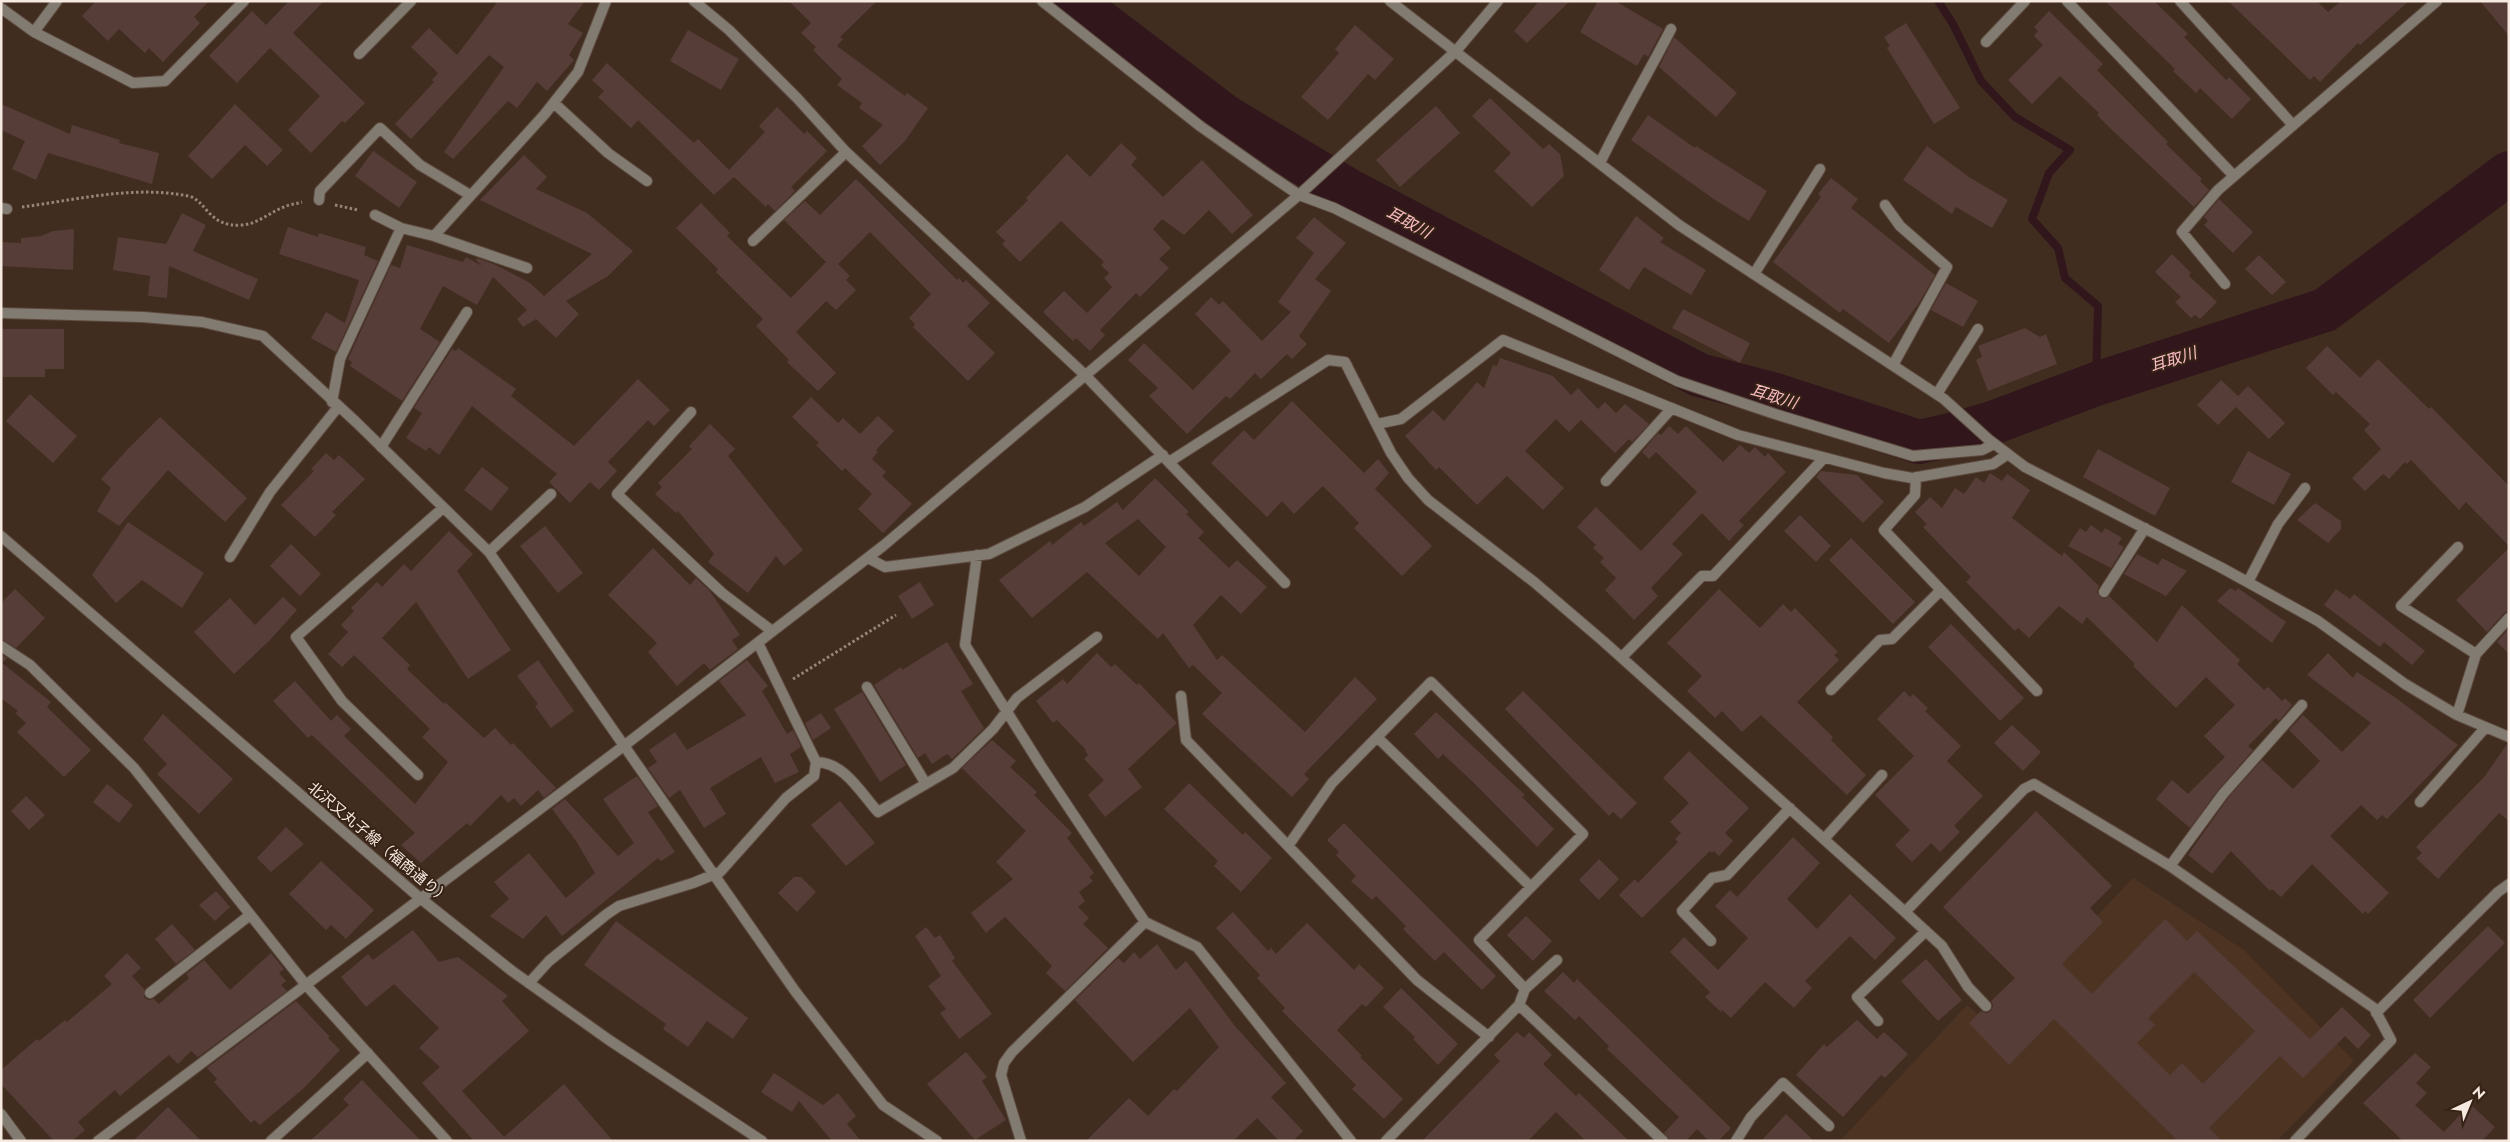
<svg xmlns="http://www.w3.org/2000/svg" width="2510" height="1142" font-family="Jost,'Noto Sans JP',sans-serif">
<style>
.built{fill:#4d3322}
.lines{fill:none;stroke-linecap:round;stroke-linejoin:round}
.stream{stroke:#31171c;stroke-width:8}
.river{stroke:#31171c;stroke-width:44}
.building{fill:#563d38;fill-rule:evenodd}
.minor-casing{stroke:#5e4b3f;stroke-width:12}
.tertiary-casing{stroke:#5e4b3f;stroke-width:12}
.path{stroke:#95857a;stroke-width:3;stroke-dasharray:2.5 2.5;stroke-linecap:butt}
.minor{stroke:#827b71;stroke-width:10}
.tertiary{stroke:#827b71;stroke-width:10}
.labels{text-anchor:middle;stroke-width:4;stroke-linejoin:round;paint-order:stroke}
.street-label{font-size:15px;fill:#f6e9e0;stroke:#372316}
.water-label{font-size:16px;font-style:italic;fill:#fabcc5;stroke:#372316}
</style>
<rect width="100%" height="100%" fill="#412d20"/>
<path class="built" d="M2133,878L2244,950L2354,1061L2277,1141H1840L1967,1005L1992,1026Z"/>
<g class="lines">
<path class="stream" d="M1938,1L1953,24L1981,81L2015,117L2070,150L2049,173L2032,219L2058,248L2065,278L2098,306L2096,384"/>
<path class="river" d="M1073,1L1226,117L1348,190L1699,375L1772,394L1919,442L1955,434L1995,422L2096,384L2325,310L2509,173"/>
</g>
<path class="building" d="M96,1H209L194,17L200,23L163,62L149,48L145,53L119,29L108,41L82,16Z
M289,1H324L293,33L365,103L345,123L342,121L311,153L288,130L320,96L270,48L237,83L209,56L252,11L266,25Z
M498,1H585L568,24L583,33L569,55L574,60L547,91L537,82L517,108L508,101L453,159L444,152L504,67L489,55L411,139L395,124L434,82L432,80L438,73L411,47L429,28L457,55Z
M789,1H877L840,37L843,39L837,46L905,96L907,93L928,108L905,141L880,165L862,146L883,125L859,108L862,103L837,85L842,79L813,50L816,47L801,33L811,23Z
M1539,1H1570L1527,43L1514,31Z
M1598,1H1615L1663,29L1648,57L1644,54L1637,66L1580,32Z
M2105,1H2154L2188,34L2184,37L2226,80L2229,77L2251,99L2232,119L2200,88L2196,93L2173,71L2175,69Z
M2228,1H2317L2328,12L2341,1H2409L2360,45L2358,43L2320,82L2314,76L2310,80Z
M2480,1H2509V36Z
M2049,11L2103,64L2097,70L2168,142L2166,144L2202,179L2200,181L2209,190L2194,207L2111,129L2097,115L2099,113L2060,76L2032,104L2008,80L2043,45L2034,36L2038,31L2034,27Z
M1906,23L1960,108L1934,124L1887,48L1890,46L1884,37Z
M1355,25L1394,59L1375,80L1368,74L1328,120L1301,97L1339,53L1335,49Z
M688,30L739,59L721,90L670,61Z
M1674,37L1737,93L1716,117L1659,67Z
M607,63L694,143L698,139L729,170L765,132L759,126L777,107L804,134L807,131L827,151L791,187L795,191L775,211L768,204L766,207L734,177L714,195L638,120L631,128L598,97L604,91L592,80Z
M1490,98L1543,149L1549,144L1560,154L1564,176L1532,207L1494,171L1511,153L1472,116Z
M1,104L70,134L72,125L120,140L119,143L159,153L152,184L48,153L36,180L12,169L25,141L1,130Z
M235,104L283,150L267,166L245,145L212,179L188,156Z
M1436,106L1460,133L1400,187L1376,160Z
M1648,115L1695,148L1696,146L1767,191L1749,221L1715,200L1631,140Z
M1121,143L1137,158L1131,165L1163,197L1202,160L1253,215L1232,234L1209,210L1184,235L1162,219L1153,229L1171,248L1159,259L1169,268L1140,297L1136,293L1100,330L1105,335L1090,351L1076,338L1073,341L1043,312L1064,291L1087,313L1112,287L1104,278L1109,273L1101,265L1104,262L1061,221L1020,262L1002,244L1005,241L996,232L1028,200L1026,198L1067,154L1090,177Z
M1927,146L1969,177L2008,200L1992,228L1956,207L1952,214L1903,180Z
M373,151L417,182L399,208L355,176Z
M524,155L547,177L536,189L587,213L633,251L608,276L566,301L579,314L556,338L536,319L523,327L517,319L527,310L493,277L477,305L443,286L420,329L440,342L402,401L350,366L352,362L348,359L391,265L400,268L407,245L463,262L466,257L482,266L476,260L477,258L496,265L530,283L544,296L592,254L480,200Z
M1831,178L1858,199L1851,208L1935,275L1919,303L1889,343L1843,309L1840,313L1773,262L1821,197L1818,194Z
M856,179L957,280L959,278L963,283L966,280L990,303L967,326L995,353L968,381L913,327L915,324L909,318L931,294L870,232L838,264L850,276L846,280L856,290L836,310L826,301L796,332L836,373L818,391L787,362L789,360L756,326L763,319L716,272L718,269L676,228L701,203L730,233L727,236L791,298L826,262L784,220L805,201L820,215Z
M2219,199L2253,232L2233,253L2204,225L2208,221L2204,217Z
M182,213L206,225L193,251L258,279L249,300L169,266L167,298L148,296L150,276L113,270L118,237L166,244Z
M1636,216L1664,238L1660,242L1706,270L1691,295L1644,267L1629,290L1599,270Z
M1314,217L1346,243L1315,279L1331,291L1299,336L1307,344L1292,359L1287,354L1261,379L1255,373L1230,399L1226,396L1187,434L1149,396L1158,388L1128,360L1144,343L1193,390L1231,351L1195,314L1211,297L1219,305L1223,301L1262,341L1291,312L1278,302L1314,253L1296,238Z
M288,227L318,237L319,233L366,247L364,255L378,261L336,352L311,338L326,312L345,323L359,280L279,254Z
M74,229L73,270L1,266V242L21,243V238L41,236L53,231Z
M2172,254L2191,273L2189,276L2217,302L2200,319L2195,315L2191,318L2175,302L2181,297L2155,272Z
M2259,255L2286,282L2272,295L2245,269Z
M1946,283L1978,301L1963,327L1931,310Z
M1683,309L1750,343L1740,363L1672,328Z
M2025,328L2040,337L2046,334L2057,364L1988,391L1976,360L1982,357L1978,346Z
M1,329H64V369H45V377H1Z
M2327,346L2360,378L2378,359L2429,409L2431,407L2446,422L2509,486V546L2466,502L2459,510L2411,460L2407,464L2405,462L2389,479L2383,474L2365,491L2352,478L2381,449L2364,430L2370,424L2336,392L2333,395L2306,368Z
M458,348L516,389L511,396L574,446L638,379L670,410L654,426L648,420L608,462L617,471L599,490L590,482L570,503L549,482L557,474L472,406L439,455L429,447L426,451L406,438L422,413L414,408L452,349L456,351Z
M1500,358L1553,376L1571,395L1578,388L1598,409L1605,402L1616,413L1625,404L1649,424L1632,442L1629,439L1615,453L1581,420L1569,432L1556,419L1525,451L1564,488L1543,510L1507,476L1477,505L1439,467L1436,470L1405,436L1433,410L1444,421L1477,382L1484,388L1493,365L1497,366Z
M2221,380L2238,396L2248,386L2285,423L2269,439L2236,407L2218,425L2197,405Z
M30,394L77,436L53,463L6,421Z
M811,397L838,423L843,418L860,434L878,416L894,431L876,450L878,452L872,459L886,472L882,476L912,504L883,533L858,509L872,494L845,468L842,471L816,445L819,443L792,417Z
M1292,401L1364,473L1378,459L1389,473L1375,489L1432,546L1402,576L1354,528L1359,523L1323,486L1294,514L1282,501L1267,517L1211,463L1244,430L1254,440Z
M160,417L247,498L225,522L168,470L119,526L97,511L111,488L101,479L126,451Z
M710,424L735,449L728,456L803,550L784,566L776,556L748,593L708,562L714,554L678,511L676,513L655,494L662,487L658,483L692,449L689,446Z
M1669,426L1678,434L1686,426L1723,462L1740,445L1749,453L1755,447L1765,457L1768,453L1786,472L1739,521L1744,525L1729,541L1702,513L1672,544L1683,554L1651,588L1658,596L1634,620L1605,590L1616,578L1600,562L1604,558L1593,548L1596,545L1577,527L1596,507L1641,551L1697,492L1656,452L1649,459L1642,452L1658,433L1661,435Z
M2098,449L2170,488L2155,516L2083,477Z
M2248,451L2291,474L2274,505L2231,482Z
M326,453L334,460L339,455L365,479L332,512L336,515L315,537L281,505L314,471L311,469Z
M482,467L509,488L491,511L464,490Z
M1821,471L1857,475L1884,502L1863,523L1816,477Z
M1990,473L2002,481L2007,474L2030,490L2012,518L2062,556L2064,552L2099,586L2097,592L2100,597L2104,599L2109,596L2157,642L2182,605L2240,660L2237,664L2264,690L2268,687L2282,701L2285,698L2292,705L2279,721L2276,718L2248,746L2253,750L2218,790L2190,828L2156,799L2172,780L2188,794L2225,757L2204,736L2235,705L2206,677L2176,708L2133,666L2135,664L2087,617L2082,624L2059,606L2029,638L2018,628L2015,631L1966,582L1971,577L1923,527L1927,524L1915,512L1930,497L1942,508L1955,488L1964,494L1976,477L1984,483Z
M1155,478L1189,512L1186,514L1204,532L1198,538L1229,568L1237,560L1267,587L1241,614L1221,595L1193,625L1217,660L1222,655L1305,732L1355,677L1377,699L1304,774L1309,779L1292,797L1202,714L1222,693L1193,665L1189,668L1163,633L1158,639L1087,572L1032,618L999,580L1050,541L1052,545L1081,522L1084,526L1117,502L1123,510ZM1138,519L1166,547L1139,576L1105,543Z
M2315,503L2341,521V529L2328,543L2297,520Z
M1800,515L1831,546L1816,562L1784,531Z
M128,522L204,573L182,608L142,580L116,603L92,575Z
M2091,525L2102,533L2105,528L2122,538L2118,544L2124,547L2111,568L2068,546L2080,528L2086,532Z
M545,526L583,573L558,593L520,546Z
M449,531L473,554L457,571L511,650L468,679L416,602L382,638L410,665L407,669L444,704L445,702L484,738L495,728L511,745L513,743L556,788L544,798L538,790L521,806L514,798L508,803L501,795L470,826L467,823L421,863L401,845L415,833L312,735L308,738L273,701L295,681L331,721L337,715L351,729L344,736L415,804L448,762L422,737L430,729L354,655L342,667L328,654L348,632L341,625L354,611L351,608L377,582L382,587L404,564L411,571Z
M1851,538L1915,602L1893,624L1829,560Z
M291,544L321,574L300,596L270,566Z
M653,548L690,585L696,578L709,590L740,635L732,640L738,649L710,670L704,663L677,686L648,652L657,643L608,595Z
M2509,548V611L2504,613L2487,632L2456,600Z
M2137,554L2158,565L2162,558L2187,571L2166,596L2124,574Z
M920,582L934,605L912,619L898,596Z
M2230,588L2236,591L2238,588L2286,622L2272,643L2217,601Z
M15,589L45,618L16,648L1,639V603Z
M1719,589L1760,628L1783,604L1791,612L1795,608L1838,652L1834,655L1839,660L1797,702L1833,737L1831,740L1866,775L1847,795L1761,715L1742,732L1722,711L1715,718L1687,691L1702,676L1667,643Z
M2336,589L2350,599L2354,594L2425,651L2412,665L2384,642L2380,647L2324,605Z
M283,597L297,610L270,640L234,674L194,632L230,598L255,625Z
M1951,624L2024,698L2000,721L1928,647Z
M2509,628V654L2497,642Z
M947,642L973,684L961,691L984,728L952,759L947,754L932,764L925,753L918,758L874,685L901,667L902,670Z
M1097,653L1111,667L1115,664L1137,685L1139,683L1177,723L1128,769L1142,787L1105,817L1088,795L1104,780L1084,759L1088,755L1085,751L1086,750L1057,720L1053,723L1036,701L1063,679L1067,684Z
M2328,653L2353,678L2357,672L2396,698L2458,745L2387,819L2382,815L2377,820L2361,805L2330,836L2389,893L2368,914L2365,911L2363,914L2312,864L2281,897L2272,889L2270,891L2231,851L2212,874L2188,855L2228,798L2262,760L2293,789L2320,761L2289,730L2303,715L2342,752L2371,723L2307,675Z
M1,654L7,658L2,663L51,702L47,707L91,750L64,777L17,732L26,723L15,713L18,711L1,698Z
M538,660L574,711L551,728L535,706L538,704L517,676Z
M747,660L768,686L762,691L787,734L793,730L801,747L790,754L799,772L775,783L761,757L710,788L726,814L704,828L680,790L669,798L648,768L657,762L649,750L675,732L687,750L746,715L719,681Z
M1523,691L1637,803L1621,819L1613,812L1609,816L1505,709Z
M1904,691L1910,697L1913,694L1928,708L1925,711L1961,746L1947,761L1983,796L1954,826L1960,832L1940,852L1931,843L1912,862L1895,845L1910,830L1875,795L1914,756L1877,719Z
M862,692L906,765L880,782L834,709Z
M1436,712L1525,795L1522,797L1554,829L1537,847L1474,783L1443,754L1438,759L1414,734Z
M821,713L831,728L813,740L805,723Z
M163,714L233,779L199,814L157,774L167,764L143,739Z
M2012,725L2041,752L2023,771L1994,743Z
M992,740L1016,761L1010,767L1037,792L1034,795L1072,833L1067,838L1094,873L1089,877L1093,881L1079,892L1085,901L1078,907L1089,918L1083,924L1108,948L1065,991L1046,973L1052,966L1005,917L986,933L971,913L1013,879L996,862L1026,831L962,768Z
M2507,744L2509,821L2499,813L2438,879L2416,858L2422,853L2416,847L2485,776Z
M1689,751L1749,808L1725,833L1733,841L1719,856L1714,851L1712,853L1710,851L1642,918L1619,895L1635,879L1638,883L1678,842L1675,839L1681,833L1670,822L1689,803L1663,778Z
M637,776L658,806L648,812L675,852L661,861L658,858L562,936L546,915L523,939L490,916L509,899L494,882L529,853L566,898L595,873L576,841L552,809L565,799L618,856L634,843L603,799Z
M1189,783L1243,835L1245,832L1272,858L1241,892L1214,866L1218,861L1164,809Z
M107,784L133,805L119,823L93,802Z
M26,796L45,815L29,830L11,811Z
M840,801L875,843L846,866L811,825Z
M2036,811L2112,886L2090,908L2103,922L2062,964L2092,994L2165,919L2187,941L2197,931L2310,1039L2342,1007L2371,1035L2358,1049L2345,1036L2303,1078L2280,1056L2209,1128L2222,1141H2178L2054,1019L2009,1065L1969,1023L1981,1011L1987,1013L1991,1011L1993,1005L1991,1001L2015,978L1943,907ZM2194,972L2255,1031L2203,1084L2182,1063L2170,1075L2137,1043L2155,1025L2148,1018Z
M1344,823L1496,976L1482,990L1444,952L1435,961L1403,929L1406,926L1376,896L1372,900L1351,881L1356,876L1336,855L1339,852L1327,840Z
M286,827L304,844L271,872L257,858Z
M1793,837L1820,863L1787,899L1817,929L1850,894L1896,938L1875,960L1850,936L1805,981L1812,988L1794,1008L1765,982L1731,1018L1722,1010L1721,1012L1705,997L1710,992L1670,952L1684,937L1718,970L1748,938L1715,906L1730,890L1737,897Z
M1599,859L1619,879L1599,900L1579,880Z
M321,861L374,910L346,939L331,925L326,930L289,894Z
M794,877H801L816,892L797,912L778,893Z
M216,891L230,907L215,921L199,905Z
M1233,912L1268,951L1271,948L1276,954L1307,923L1354,970L1359,964L1384,988L1366,1007L1362,1004L1337,1030L1362,1056L1360,1057L1403,1099L1384,1119L1352,1089L1356,1085L1282,1011L1285,1008L1257,978L1260,975L1216,928Z
M1526,916L1552,941L1533,961L1507,935Z
M616,921L748,1018L733,1039L707,1021L688,1047L663,1029L666,1024L584,965Z
M172,924L195,950L176,964L155,939Z
M2488,926L2505,943L2430,1018L2413,1000Z
M926,927L935,938L940,935L955,958L952,961L992,1014L959,1039L940,1013L946,1009L928,986L941,976L915,936Z
M413,930L439,962L458,957L508,996L502,1001L529,1031L462,1091L504,1137L564,1084L613,1141H474L422,1083L440,1067L419,1048L439,1028L394,984L366,1007L341,977L368,954L373,960Z
M1157,944L1176,970L1186,961L1235,1026L1286,1083L1271,1097L1303,1131L1293,1141H1279L1257,1118L1233,1141H1086L1129,1098L1148,1116L1174,1089L1177,1091L1219,1047L1190,1008L1133,1062L1075,1000L1118,958L1124,963L1134,952L1140,959Z
M127,953L141,968L132,976L144,989V997L148,1000L154,999L159,1004L189,978L186,974L204,960L230,990L271,953L284,969L279,973L286,981L281,985L287,991L198,1057L191,1051L178,1064L169,1055L120,1096L115,1090L78,1122L85,1130L72,1141H54L1,1084V1070L37,1039L39,1041L65,1020L67,1022L112,984L104,976Z
M1926,959L1962,1000L1938,1021L1901,981Z
M1563,972L1574,983L1577,979L1731,1128L1718,1141H1709L1697,1129L1686,1141H1670L1664,1133L1679,1117L1607,1049L1609,1046L1579,1016L1575,1020L1544,991Z
M1401,988L1458,1044L1438,1065L1413,1039L1415,1037L1383,1007Z
M296,1001L330,1037L328,1038L340,1050L304,1088L260,1125L254,1120L251,1123L214,1082L217,1079L207,1068Z
M1857,1020L1877,1039L1884,1032L1908,1054L1885,1078L1881,1075L1843,1117L1796,1075L1824,1044L1827,1047Z
M1517,1032L1524,1038L1529,1032L1552,1055L1543,1064L1576,1096L1579,1093L1629,1141H1586L1556,1112L1528,1141H1422L1500,1061L1494,1055Z
M966,1052L987,1077L982,1081L1006,1120L975,1140L927,1084Z
M2415,1053L2431,1067L2416,1083L2427,1093L2415,1105L2444,1132L2470,1104L2495,1127L2482,1141H2403L2363,1103Z
M774,1073L823,1105L838,1093L856,1116L847,1124L861,1141H832L799,1101L792,1112L761,1092Z
M362,1080L421,1141H310L349,1105L343,1099Z
M168,1107L201,1141H133Z
M1786,1114L1814,1141H1761Z"/>
<g class="lines">
<defs>
<path id="minor" d="M694,1L729,30L797,98L846,152L1085,375L1285,583
M1042,1L1200,126L1268,174L1299,195L1334,208L1677,381L1775,414L1913,456L1982,450L1994,444
M1390,1L1679,225L1944,399L1988,439L2025,467L2222,568L2318,621L2405,684L2457,715L2509,737
M2067,1L2234,176
M2180,1L2293,125
M1,8L34,32L57,1
M34,32L133,83L165,81L244,1
M1986,42L2025,1
M359,54L411,1
M554,103L608,153L647,181
M1600,163C1622,117 1648,74 1671,29
M319,200L320,191L380,128L420,165L470,195
M1885,205L1900,226L1947,267L1893,365
M1,208L7,209
M375,215L401,228L434,236L527,268
M434,236L544,115L578,72L606,1
M753,241L846,152
M1754,274L1820,169
M2225,284L2182,232L2218,190L2437,1
M1,313L143,317L202,322L263,336L356,422L489,552L795,991L883,1105L937,1141
M1937,394L1978,329
M332,402L340,359L401,228
M691,412L617,494L722,593L772,631
M1377,424L1401,419L1503,340L1738,435L1884,473L1912,478L1993,464L2008,454
M381,447L467,312
M1169,462L1328,360L1345,362L1391,453L1408,478L1428,500L1534,582L1603,641L1905,912L1942,946L1968,987L1986,1006
M1916,477L1915,495L1884,530L2037,691
M1606,481L1672,408
M2458,547L2401,606L2476,654
M489,552L551,494
M977,555L965,645L1041,766L1145,922L1197,947L1351,1141
M230,557L270,492L338,407
M868,558L885,567L989,554L1085,507L1163,455
M2248,582L2278,524L2305,488
M2104,592L2145,528
M1,646L30,665L134,768L306,985L447,1141
M1622,657L1702,576H1713L1824,458
M867,687L926,784
M1831,690L1880,640L1892,639L1941,590
M1181,696L1186,740L1417,980L1489,1037
M2457,715L2476,654L2509,618
M1377,737L1531,887
M816,762C844,762 861,793 878,812L953,768L993,729L1017,698L1097,637
M418,775L342,701L296,637L443,508
M2420,802L2485,728
M1824,839L1882,775
M1288,846L1332,783L1431,682L1583,834L1479,940L1525,989L1519,1005
M2170,866L2223,794L2302,705
M1905,912L2024,789L2034,784L2170,866L2374,1008L2391,1040L2295,1141
M1711,941L1682,911L1712,878L1727,875L1790,808
M529,983L549,961L607,914L619,906L693,883L720,872L786,798L814,776L816,762L758,643
M1525,989L1557,960
M150,993L250,915
M2376,1013L2498,892L2509,884
M1878,1021L1857,997L1926,931
M1,1114L21,1141
M271,1141L368,1053
M1021,1141L1001,1075L1004,1063L1012,1052L1145,922
M1386,1141L1519,1005L1663,1141
M1736,1141L1751,1117L1783,1083L1829,1126"/>
<path id="tertiary" d="M1,536L420,898L512,971L609,1040L762,1141
M98,1141L625,745L883,546L1299,195L1456,51L1498,1"/>
</defs>
<use href="#minor" class="minor-casing"/>
<use href="#tertiary" class="tertiary-casing"/>
<path class="path" d="M335,205L358,210
M22,207C76,200 134,185 188,196C206,199 208,228 242,225C258,224 270,212 284,207C290,204 296,204 302,202
M793,679L896,615"/>
<use href="#minor" class="minor"/>
<use href="#tertiary" class="tertiary"/>
</g>
<g class="labels">
<g class="street-label">
<text transform="translate(379 843) rotate(40)" y="5">北沢又丸子線（福商通り）</text>
</g>
<g class="water-label">
<text transform="translate(1409 222) rotate(28)" y="6">耳取川</text>
<text transform="translate(2173 359) rotate(-18)" y="6">耳取川</text>
<text transform="translate(1774 396) rotate(17)" y="6">耳取川</text>
</g>
</g>
<rect width="2510" height="1142" fill="none" stroke="#f6e9e0" stroke-width="5"/>
<g transform="translate(2470 1102) rotate(44)" stroke="#372316" stroke-width="4" paint-order="stroke">
<path d="M0-4L9 19L0 12L-9 19Z" fill="#f6e9e0"/>
<text y="-8" font-size="14" font-weight="bold" text-anchor="middle" fill="#f6e9e0">N</text>
</g>
</svg>
